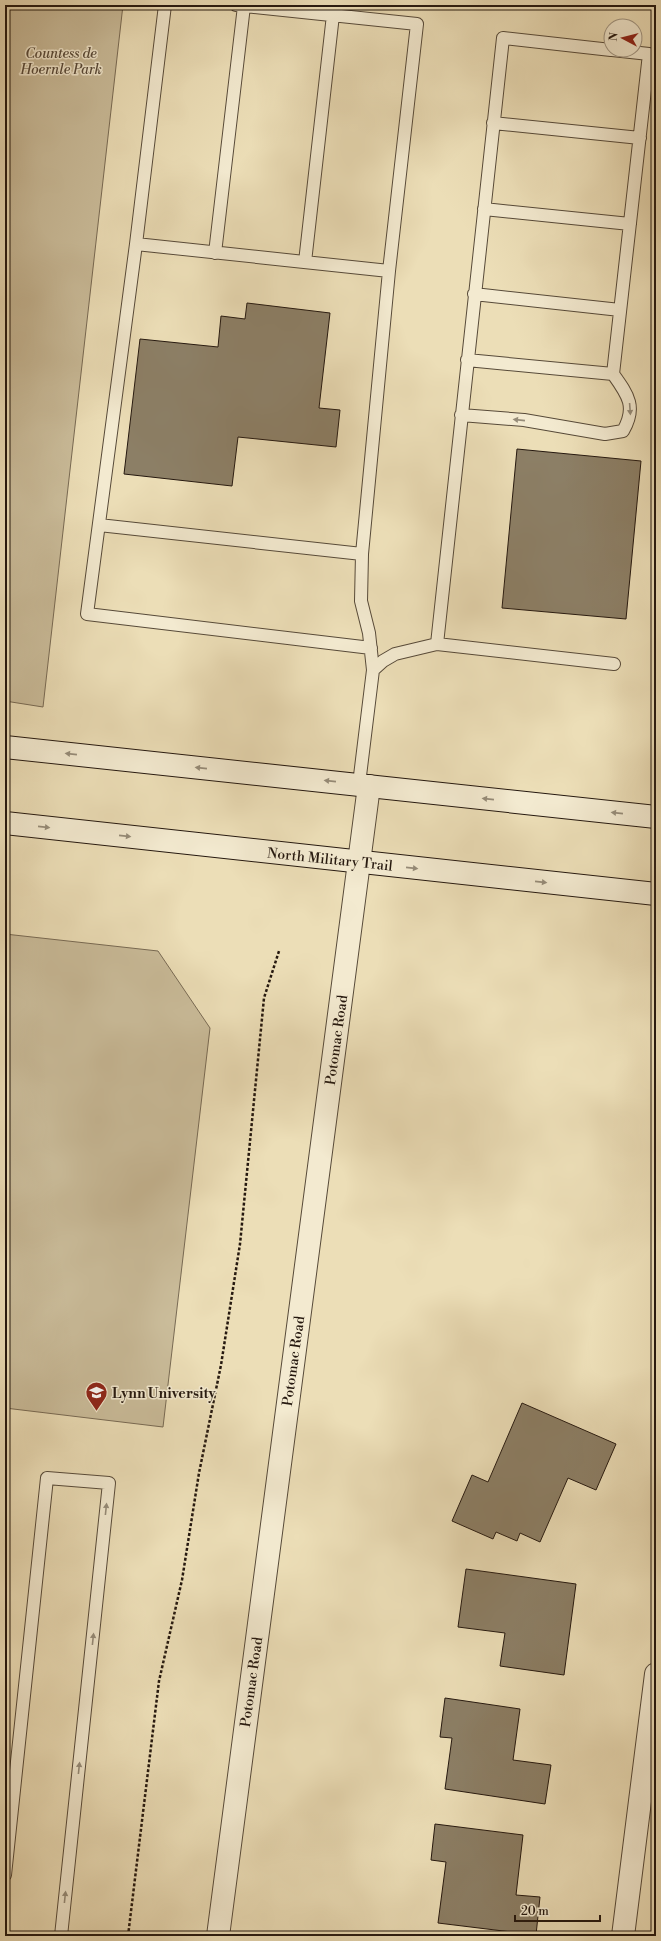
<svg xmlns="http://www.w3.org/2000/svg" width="661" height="1941" font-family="'Libre Bodoni',serif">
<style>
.green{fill:#cabc9a;stroke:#786a54}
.building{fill:#8c7f66;stroke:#25180f}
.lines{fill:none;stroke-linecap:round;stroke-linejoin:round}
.service-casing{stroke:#574a39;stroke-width:14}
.minor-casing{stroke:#574a39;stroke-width:24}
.tertiary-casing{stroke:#574a39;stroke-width:24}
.secondary-casing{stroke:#25180f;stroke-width:24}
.path{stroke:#25180f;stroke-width:2.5;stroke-dasharray:3 2;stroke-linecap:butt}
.service{stroke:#f3ead0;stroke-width:12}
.minor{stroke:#f3ead0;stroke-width:22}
.tertiary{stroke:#f3ead0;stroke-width:22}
.secondary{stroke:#f3ead0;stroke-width:22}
.oneway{fill:#968c79}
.labels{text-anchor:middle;stroke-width:3;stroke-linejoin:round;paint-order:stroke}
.park-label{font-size:14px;font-style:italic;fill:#574939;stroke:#f3ead0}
.street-label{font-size:14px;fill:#25180f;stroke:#f3ead0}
.poi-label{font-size:14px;font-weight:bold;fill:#25180f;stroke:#f3ead0;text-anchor:start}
</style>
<rect width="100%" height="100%" fill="#ecdeb7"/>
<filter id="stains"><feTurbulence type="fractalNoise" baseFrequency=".005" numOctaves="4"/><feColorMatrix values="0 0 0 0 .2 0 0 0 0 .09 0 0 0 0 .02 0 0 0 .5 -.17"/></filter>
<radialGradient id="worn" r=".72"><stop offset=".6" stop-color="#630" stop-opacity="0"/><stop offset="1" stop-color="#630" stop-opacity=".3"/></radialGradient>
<path class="green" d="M5,5H123L43,707L5,701Z
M5,934L158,951L210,1028L163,1427L5,1408Z"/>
<path class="building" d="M247,303L330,313L319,408L340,410L336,447L238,437L232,486L124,474L140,339L218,347L221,316L245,319Z
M517,449L641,461L626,619L502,608Z
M522,1403L616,1444L596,1490L568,1478L540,1542L520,1533L517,1541L496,1532L493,1539L452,1521L472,1475L488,1482Z
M466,1569L576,1584L564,1675L500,1666L505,1633L458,1627Z
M445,1698L520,1709L513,1760L551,1765L545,1804L445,1789L452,1738L440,1737Z
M435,1824L523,1835L516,1895L540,1897L536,1935L438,1923L446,1862L431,1860Z"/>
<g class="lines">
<defs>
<path id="service" d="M165,5L136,244L87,614L371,648
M236,5L417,24L389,271L362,554L361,601L369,633L373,670L359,784
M493,123L640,138
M484,209L630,224
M136,244L389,271
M215,253L244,6
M305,262L333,15
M474,294L620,310
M467,360L613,374L649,54L612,50
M461,415L524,420L605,434L623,431C637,407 628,395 613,374
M99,525L362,554
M437,644L503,38L611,50
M373,670L383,661L395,654L437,644L614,664
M5,1875L47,1478L109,1483L61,1936"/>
<path id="minor" d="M623,1936L656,1674"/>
<path id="tertiary" d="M218,1936L369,786"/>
<path id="secondary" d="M5,747L656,817
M5,823L656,894"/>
</defs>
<use href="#service" class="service-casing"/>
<use href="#minor" class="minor-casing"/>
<use href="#tertiary" class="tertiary-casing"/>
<use href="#secondary" class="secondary-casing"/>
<path class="path" d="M128,1936L159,1681L182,1580L199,1473L221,1365L240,1244L264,998L279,951"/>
<use href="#service" class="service"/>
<use href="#minor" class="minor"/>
<use href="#tertiary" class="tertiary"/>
<use href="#secondary" class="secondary"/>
</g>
<defs><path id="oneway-solid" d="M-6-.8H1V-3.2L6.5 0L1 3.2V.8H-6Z"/></defs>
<g class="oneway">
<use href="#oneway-solid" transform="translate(630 409) rotate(86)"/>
<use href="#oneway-solid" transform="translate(519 420) rotate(-174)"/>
<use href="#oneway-solid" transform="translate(71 754) rotate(-174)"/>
<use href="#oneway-solid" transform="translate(201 768) rotate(-174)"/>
<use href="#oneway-solid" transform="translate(330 781) rotate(-174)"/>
<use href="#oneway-solid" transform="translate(488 799) rotate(-174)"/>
<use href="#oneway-solid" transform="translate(617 813) rotate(-174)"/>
<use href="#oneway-solid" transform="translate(44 827) rotate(6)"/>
<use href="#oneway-solid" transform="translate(125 836) rotate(6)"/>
<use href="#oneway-solid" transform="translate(412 868) rotate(6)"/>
<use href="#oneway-solid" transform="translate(541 882) rotate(6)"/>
<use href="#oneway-solid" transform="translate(106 1509) rotate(-84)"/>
<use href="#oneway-solid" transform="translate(93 1639) rotate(-84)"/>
<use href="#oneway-solid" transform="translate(79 1768) rotate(-84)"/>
<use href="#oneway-solid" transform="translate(65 1897) rotate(-84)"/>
</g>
<defs>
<symbol id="university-pin" viewBox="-11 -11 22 30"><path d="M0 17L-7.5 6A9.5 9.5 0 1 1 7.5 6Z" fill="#8f2418" stroke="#f3ead0"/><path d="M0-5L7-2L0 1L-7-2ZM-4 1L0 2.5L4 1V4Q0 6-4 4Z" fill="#fff"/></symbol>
</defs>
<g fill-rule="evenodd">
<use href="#university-pin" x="84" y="1380" width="25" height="34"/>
</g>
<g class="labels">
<g class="park-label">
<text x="61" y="58">Countess de<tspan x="61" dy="16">Hoernle Park</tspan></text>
</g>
<g class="street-label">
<text transform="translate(330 859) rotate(6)" y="5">North Military Trail</text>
<text transform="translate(336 1040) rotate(-82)" y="5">Potomac Road</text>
<text transform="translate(293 1361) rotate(-82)" y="5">Potomac Road</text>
<text transform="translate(251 1682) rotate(-82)" y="5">Potomac Road</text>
</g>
<g class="poi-label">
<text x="112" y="1398">Lynn University</text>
</g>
</g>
<rect width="661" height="1941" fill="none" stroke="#ecdeb7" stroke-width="20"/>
<rect x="6" y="6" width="649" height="1929" fill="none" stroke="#25180f" stroke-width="2"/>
<rect x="10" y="10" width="641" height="1921" fill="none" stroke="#25180f"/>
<g transform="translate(623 38) rotate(277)"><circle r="19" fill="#f3ead0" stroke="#a19683"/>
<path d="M0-3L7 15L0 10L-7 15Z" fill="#8f2418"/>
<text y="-6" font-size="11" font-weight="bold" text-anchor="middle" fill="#25180f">N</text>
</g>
<path d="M515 1915v6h85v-6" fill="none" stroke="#25180f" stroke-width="2"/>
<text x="521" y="1915" font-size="12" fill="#25180f" stroke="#f3ead0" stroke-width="3" paint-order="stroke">20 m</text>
<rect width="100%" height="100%" filter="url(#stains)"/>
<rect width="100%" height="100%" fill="url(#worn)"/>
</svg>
